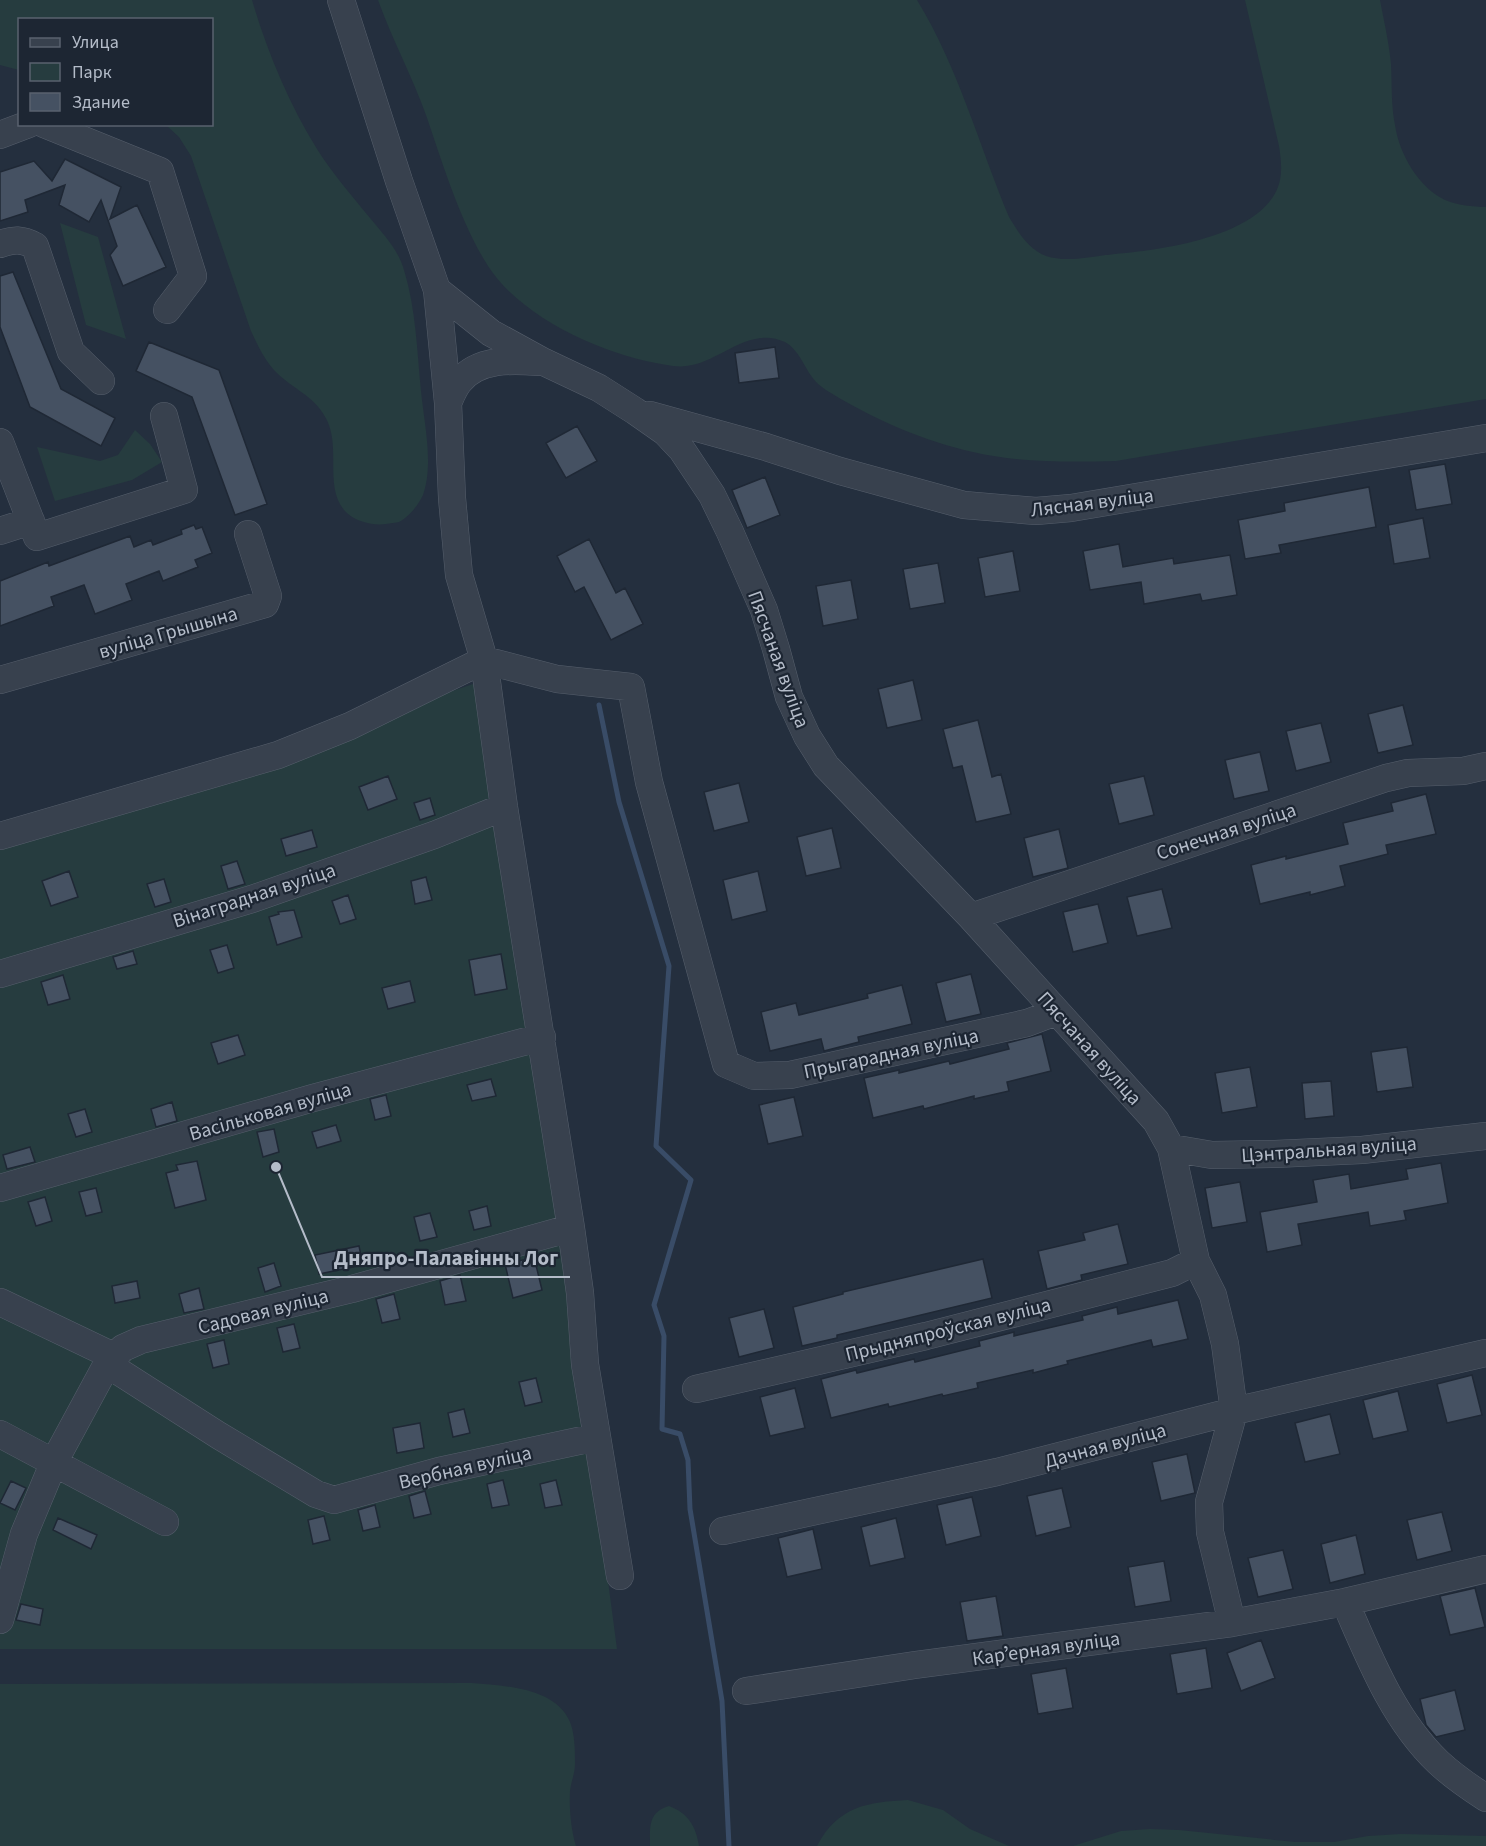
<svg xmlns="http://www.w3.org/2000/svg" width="1486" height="1846" font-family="'Source Sans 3',sans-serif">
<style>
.green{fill:#263c3f}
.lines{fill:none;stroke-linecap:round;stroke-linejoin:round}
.stream{stroke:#394c67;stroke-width:5}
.building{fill:#455162;stroke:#1f2835;stroke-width:1.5}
.minor-casing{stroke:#565f6c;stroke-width:28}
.minor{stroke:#38414e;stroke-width:27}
.labels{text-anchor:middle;stroke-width:4.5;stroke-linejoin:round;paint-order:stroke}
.street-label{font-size:20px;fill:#b4bcc9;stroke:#1d2633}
.leader{fill:none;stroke:#b4bcc9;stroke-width:2}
.callout-dot{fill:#b4bcc9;stroke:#1d2633;stroke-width:2}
.callout-label{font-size:21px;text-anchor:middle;font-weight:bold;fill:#b4bcc9;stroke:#1d2633;stroke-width:4.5;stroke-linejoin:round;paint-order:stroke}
</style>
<rect width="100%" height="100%" fill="#242f3e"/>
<path class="green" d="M0,0H252C267,51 289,104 317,149C332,173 352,196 370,218C383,234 398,249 404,270C416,309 417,351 421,391C424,423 434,464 423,495C419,504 409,517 399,522C396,523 390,523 386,524C372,526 353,521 344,510C323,484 343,444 324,415C313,396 292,388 277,373C265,361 258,346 251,331L191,156L179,137L166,125L212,124V20H20L19,70L0,65Z
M378,0H917C958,67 979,145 1009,217C1018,232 1029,250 1046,256C1067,263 1094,256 1115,254C1162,250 1259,237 1278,187C1283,174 1281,159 1279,146L1245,0H1380C1384,21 1389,43 1391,64C1392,85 1391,105 1395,125C1399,153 1418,187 1445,200C1457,205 1473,207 1486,207V399L1116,461C1069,462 1020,463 973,452C926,442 871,418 831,393C824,389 816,383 812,377C804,366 798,349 785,342C749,325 719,363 686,366C680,367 672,366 667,365C606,356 522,319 488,266C461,224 442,162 426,115C412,76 392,39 378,0Z
M60,223L98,237L126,339L86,325Z
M135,430L150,444L162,462L132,480L55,501L37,447L100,461L118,455Z
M479,682L568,1279L617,1649H0V844Z
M472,1683C504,1686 555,1687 570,1722C575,1734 575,1751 575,1764C575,1773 571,1782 570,1791C569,1809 571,1829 576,1846H0V1684Z
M908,1800L943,1810L970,1829L1009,1846H817C838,1806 868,1802 908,1800Z
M669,1806C688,1813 696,1826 699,1846H650C650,1827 648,1812 669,1806Z
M1150,1829L1179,1830L1295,1842H1334L1368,1836L1401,1834L1486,1836V1846H1073L1121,1831Z"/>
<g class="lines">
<path class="stream" d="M599,705L619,802L669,966L656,1146L691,1180L654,1305L664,1336L662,1429L680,1434L688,1460L690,1509L722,1701L729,1846"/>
</g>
<path class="building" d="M65,159L121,187L110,219L137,205L166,267L123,286L110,255L117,246L101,200L89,222L59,205L65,185L25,200L28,212L0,221V172L34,161L52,181Z
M13,272L61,389L115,418L101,446L30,407L0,327V276Z
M149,342L219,370L267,504L235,515L192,397L136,371Z
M775,347L779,378L739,383L735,353Z
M577,426L597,461L566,478L546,443Z
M1445,464L1452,504L1416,510L1409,470Z
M765,477L780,515L747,528L732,490Z
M1369,487L1376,527L1279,545L1281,553L1245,559L1238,520L1285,511L1284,503Z
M1423,518L1430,558L1394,564L1388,525Z
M194,525L196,529L202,527L212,553L195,560L198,567L163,581L159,571L126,584L132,600L95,614L84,585L51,597L54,606L0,626V581L48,562L49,566L130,536L134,547L151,540L153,545L182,534L181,530Z
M589,539L616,593L625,588L643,624L611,640L584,587L575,592L557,556Z
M1119,544L1123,567L1173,558L1174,564L1230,555L1237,595L1202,601L1200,594L1144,604L1141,582L1090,590L1083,551Z
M1013,551L1020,591L985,597L978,558Z
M938,563L945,603L910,609L903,569Z
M851,580L858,619L823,626L816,586Z
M913,680L922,720L887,728L878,689Z
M1403,705L1413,745L1378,753L1368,714Z
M978,720L992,777L1001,774L1011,814L976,822L962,766L953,768L943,729Z
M1321,723L1331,762L1296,771L1286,731Z
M1260,752L1269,791L1234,799L1225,760Z
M388,776L397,799L368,810L359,787Z
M1144,776L1154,815L1119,824L1109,784Z
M739,783L749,822L714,831L704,792Z
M1426,794L1436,834L1386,845L1388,854L1340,866L1345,886L1310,895V892L1260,904L1251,865L1286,856V859L1348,844L1343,823L1393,811L1391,803Z
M430,798L435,815L420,820L414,803Z
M832,828L841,868L806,876L797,837Z
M1059,829L1068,868L1033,877L1024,838Z
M312,830L317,847L286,856L281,839Z
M237,861L245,884L228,889L221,866Z
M69,871L78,897L51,906L42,881Z
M758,871L767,911L732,920L723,880Z
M426,877L432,900L415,904L411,881Z
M164,879L171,902L155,907L147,884Z
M1162,889L1172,928L1137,936L1127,897Z
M348,895L356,919L340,924L332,901Z
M1098,904L1108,943L1073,952L1063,912Z
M294,910L302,937L277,945L269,917L279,914L278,912Z
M227,945L234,968L218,973L210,950Z
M133,951L137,964L117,969L113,957Z
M501,954L507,989L475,995L469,960Z
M971,974L981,1014L946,1022L936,983Z
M63,975L70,999L48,1005L41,982Z
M410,981L415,1002L388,1009L382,988Z
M902,985L912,1024L858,1037L859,1042L824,1051L821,1039L770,1051L761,1012L796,1003L799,1015L868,998L867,994Z
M1042,1034L1051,1071L1007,1082L1009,1091L974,1099V1096L924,1109L923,1106L873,1118L864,1078L899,1070V1073L949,1061L950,1064L1009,1049L1007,1043Z
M238,1035L245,1055L218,1064L211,1043Z
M1407,1047L1413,1087L1377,1092L1371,1052Z
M1250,1067L1257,1107L1222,1113L1215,1073Z
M491,1079L496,1096L472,1101L467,1085Z
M1331,1081L1334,1116L1305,1119L1302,1083Z
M386,1095L391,1116L375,1120L370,1099Z
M794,1097L803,1136L768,1144L759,1105Z
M172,1102L177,1121L156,1127L151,1109Z
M85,1109L92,1132L76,1137L68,1114Z
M336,1125L341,1141L317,1148L312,1132Z
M274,1129L279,1152L263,1157L257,1132Z
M30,1147L35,1162L7,1169L3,1155Z
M197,1161L206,1200L175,1208L166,1173L178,1170L176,1165Z
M1441,1163L1448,1203L1404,1211L1406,1220L1370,1226L1368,1212L1298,1224L1302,1245L1267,1252L1260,1212L1317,1202L1313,1180L1349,1174L1351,1189L1408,1179L1406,1169Z
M1240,1182L1247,1222L1212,1228L1205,1188Z
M96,1188L102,1212L86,1216L79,1192Z
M45,1197L52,1221L36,1226L28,1202Z
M487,1206L491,1226L474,1230L469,1211Z
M430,1213L437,1237L420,1241L414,1217Z
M1118,1224L1128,1264L1081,1275L1082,1280L1047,1289L1038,1251L1085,1240L1083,1233Z
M359,1246L363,1265L319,1274L315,1255Z
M527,1259L529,1262L535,1261L542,1290L513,1298L505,1264Z
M983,1259L992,1298L837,1335V1338L802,1346L793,1307L843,1294V1292Z
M274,1263L281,1286L265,1292L258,1268Z
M460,1275L466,1301L445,1305L440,1281Z
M137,1281L140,1298L115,1303L112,1286Z
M199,1288L204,1309L184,1313L179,1294Z
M394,1294L400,1319L382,1323L376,1299Z
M1178,1300L1188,1339L1153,1347L1151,1340L1067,1361L1068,1364L1033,1373V1370L977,1383L978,1388L943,1396L942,1394L889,1407L888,1404L831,1418L821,1379L856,1370L857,1373L914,1359L915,1362L980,1346L979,1341L1014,1332V1336L1083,1320L1082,1316L1117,1307L1118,1314Z
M764,1309L774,1348L739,1357L729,1318Z
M294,1324L300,1348L283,1352L277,1328Z
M224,1340L229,1364L213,1368L207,1344Z
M1472,1375L1482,1415L1447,1423L1437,1384Z
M536,1378L542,1402L525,1406L519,1382Z
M795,1388L805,1428L770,1436L760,1397Z
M1398,1391L1408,1431L1373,1439L1363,1400Z
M464,1409L470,1433L453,1437L448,1413Z
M1330,1414L1340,1454L1305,1462L1295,1423Z
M420,1423L424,1448L397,1453L393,1428Z
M1187,1454L1195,1493L1161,1501L1152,1462Z
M503,1480L509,1505L492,1508L487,1484Z
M556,1480L562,1505L545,1508L540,1484Z
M11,1481L26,1488L15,1510L0,1503Z
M1062,1488L1071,1527L1036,1536L1027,1496Z
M425,1491L431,1514L414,1518L409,1496Z
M972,1497L981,1536L946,1545L937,1505Z
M375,1505L380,1527L363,1531L358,1510Z
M1442,1512L1452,1551L1417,1560L1407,1520Z
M324,1516L330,1540L313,1544L308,1520Z
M58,1518L97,1535L91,1549L53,1530Z
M896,1518L905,1558L870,1566L861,1527Z
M813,1529L822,1569L787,1577L778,1538Z
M1356,1535L1365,1574L1330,1583L1321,1544Z
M1283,1550L1293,1589L1258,1597L1248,1558Z
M1164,1561L1171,1601L1135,1607L1128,1567Z
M1475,1588L1485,1627L1450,1635L1440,1596Z
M996,1596L1003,1636L967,1641L960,1602Z
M21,1604L43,1609L40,1625L16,1620Z
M1261,1640L1275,1678L1241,1691L1227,1653Z
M1206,1648L1212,1688L1177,1694L1170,1654Z
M1066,1668L1073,1708L1038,1714L1031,1674Z
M1455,1690L1465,1730L1436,1737L1426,1725L1420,1699Z"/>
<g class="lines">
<defs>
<path id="minor" d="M341,0L399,181L437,290L448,403L452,498L459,575L484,660L504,807L571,1228L580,1293L585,1364L620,1576
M44,124L160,171L193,276L167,310
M0,135L29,124
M0,244C14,239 22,239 35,246L71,352L101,381
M437,290L491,333L544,362L599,388L635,411L665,432L682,450L712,495L730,532L764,610L776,649L789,697L807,736L826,766L971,917L1156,1121L1171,1148L1196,1261L1213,1295L1225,1344L1234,1411L1209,1502L1210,1532L1232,1623
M448,403C451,396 454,388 459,382C478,358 512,360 539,362
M650,415L766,447L840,471L964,505L1036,511L1071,508L1486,438
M0,442L37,537L184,490L164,416
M0,531L31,521
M0,680L265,604L268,596L248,534
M0,836L278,755L350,726L484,660L557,679L631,687L649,782L726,1064L754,1076L790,1075L1027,1023L1056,1012
M971,917L1386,778L1408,773L1463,771L1486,766
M0,974L252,899L434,835L504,807
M1171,1148L1212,1155L1275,1154L1362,1150L1486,1136
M0,1188L313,1098L542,1037
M0,1302L113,1356
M107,1364L218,1435L316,1494L334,1500L439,1471L597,1437
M696,1389L926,1336L1172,1273L1196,1261
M0,1434L165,1522
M723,1531L997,1472L1234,1411L1486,1353
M1345,1602C1369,1657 1393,1719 1438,1762C1452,1775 1469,1787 1486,1798
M0,1620L24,1534L54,1462L107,1364L123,1348L141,1340L352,1289L571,1228
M746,1691L915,1665L1232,1623L1345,1602L1486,1569"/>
</defs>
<use href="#minor" class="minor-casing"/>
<use href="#minor" class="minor"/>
</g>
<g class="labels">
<g class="street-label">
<text transform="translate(1092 502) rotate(-7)" y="7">Лясная вуліца</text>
<text transform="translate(168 632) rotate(-16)" y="7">вуліца Грышына</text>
<text transform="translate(779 659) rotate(70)" y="7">Пясчаная вуліца</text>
<text transform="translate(1226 831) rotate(-18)" y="7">Сонечная вуліца</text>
<text transform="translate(254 895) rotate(-18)" y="7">Вінаградная вуліца</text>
<text transform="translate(1090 1048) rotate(48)" y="7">Пясчаная вуліца</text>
<text transform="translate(891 1053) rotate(-12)" y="7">Прыгарадная вуліца</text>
<text transform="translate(270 1111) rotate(-16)" y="7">Васільковая вуліца</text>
<text transform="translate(1329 1149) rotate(-4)" y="7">Цэнтральная вуліца</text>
<text transform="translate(263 1311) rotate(-14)" y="7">Садовая вуліца</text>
<text transform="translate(948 1329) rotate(-14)" y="7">Прыдняпроўская вуліца</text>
<text transform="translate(1105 1445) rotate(-15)" y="7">Дачная вуліца</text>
<text transform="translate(465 1467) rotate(-13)" y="7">Вербная вуліца</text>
<text transform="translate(1046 1648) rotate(-8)" y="7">Карʼерная вуліца</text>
</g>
</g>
<path class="leader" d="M276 1167L322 1277H570"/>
<circle class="callout-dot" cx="276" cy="1167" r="6"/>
<g class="callout-label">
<text x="446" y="1265">Дняпро-Палавінны Лог</text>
</g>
<rect x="18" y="18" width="195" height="108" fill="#1d2633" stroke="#59626f" stroke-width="1.5"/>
<rect x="30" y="38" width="30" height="9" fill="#38414e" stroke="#59626f" stroke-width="1.5"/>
<text x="72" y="48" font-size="18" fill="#b4bcc9">Улица</text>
<rect x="30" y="63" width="30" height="18" fill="#263c3f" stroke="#59626f" stroke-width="1.5"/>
<text x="72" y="78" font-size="18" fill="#b4bcc9">Парк</text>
<rect x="30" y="93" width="30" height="18" fill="#455162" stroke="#59626f" stroke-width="1.5"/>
<text x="72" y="108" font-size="18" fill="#b4bcc9">Здание</text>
</svg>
